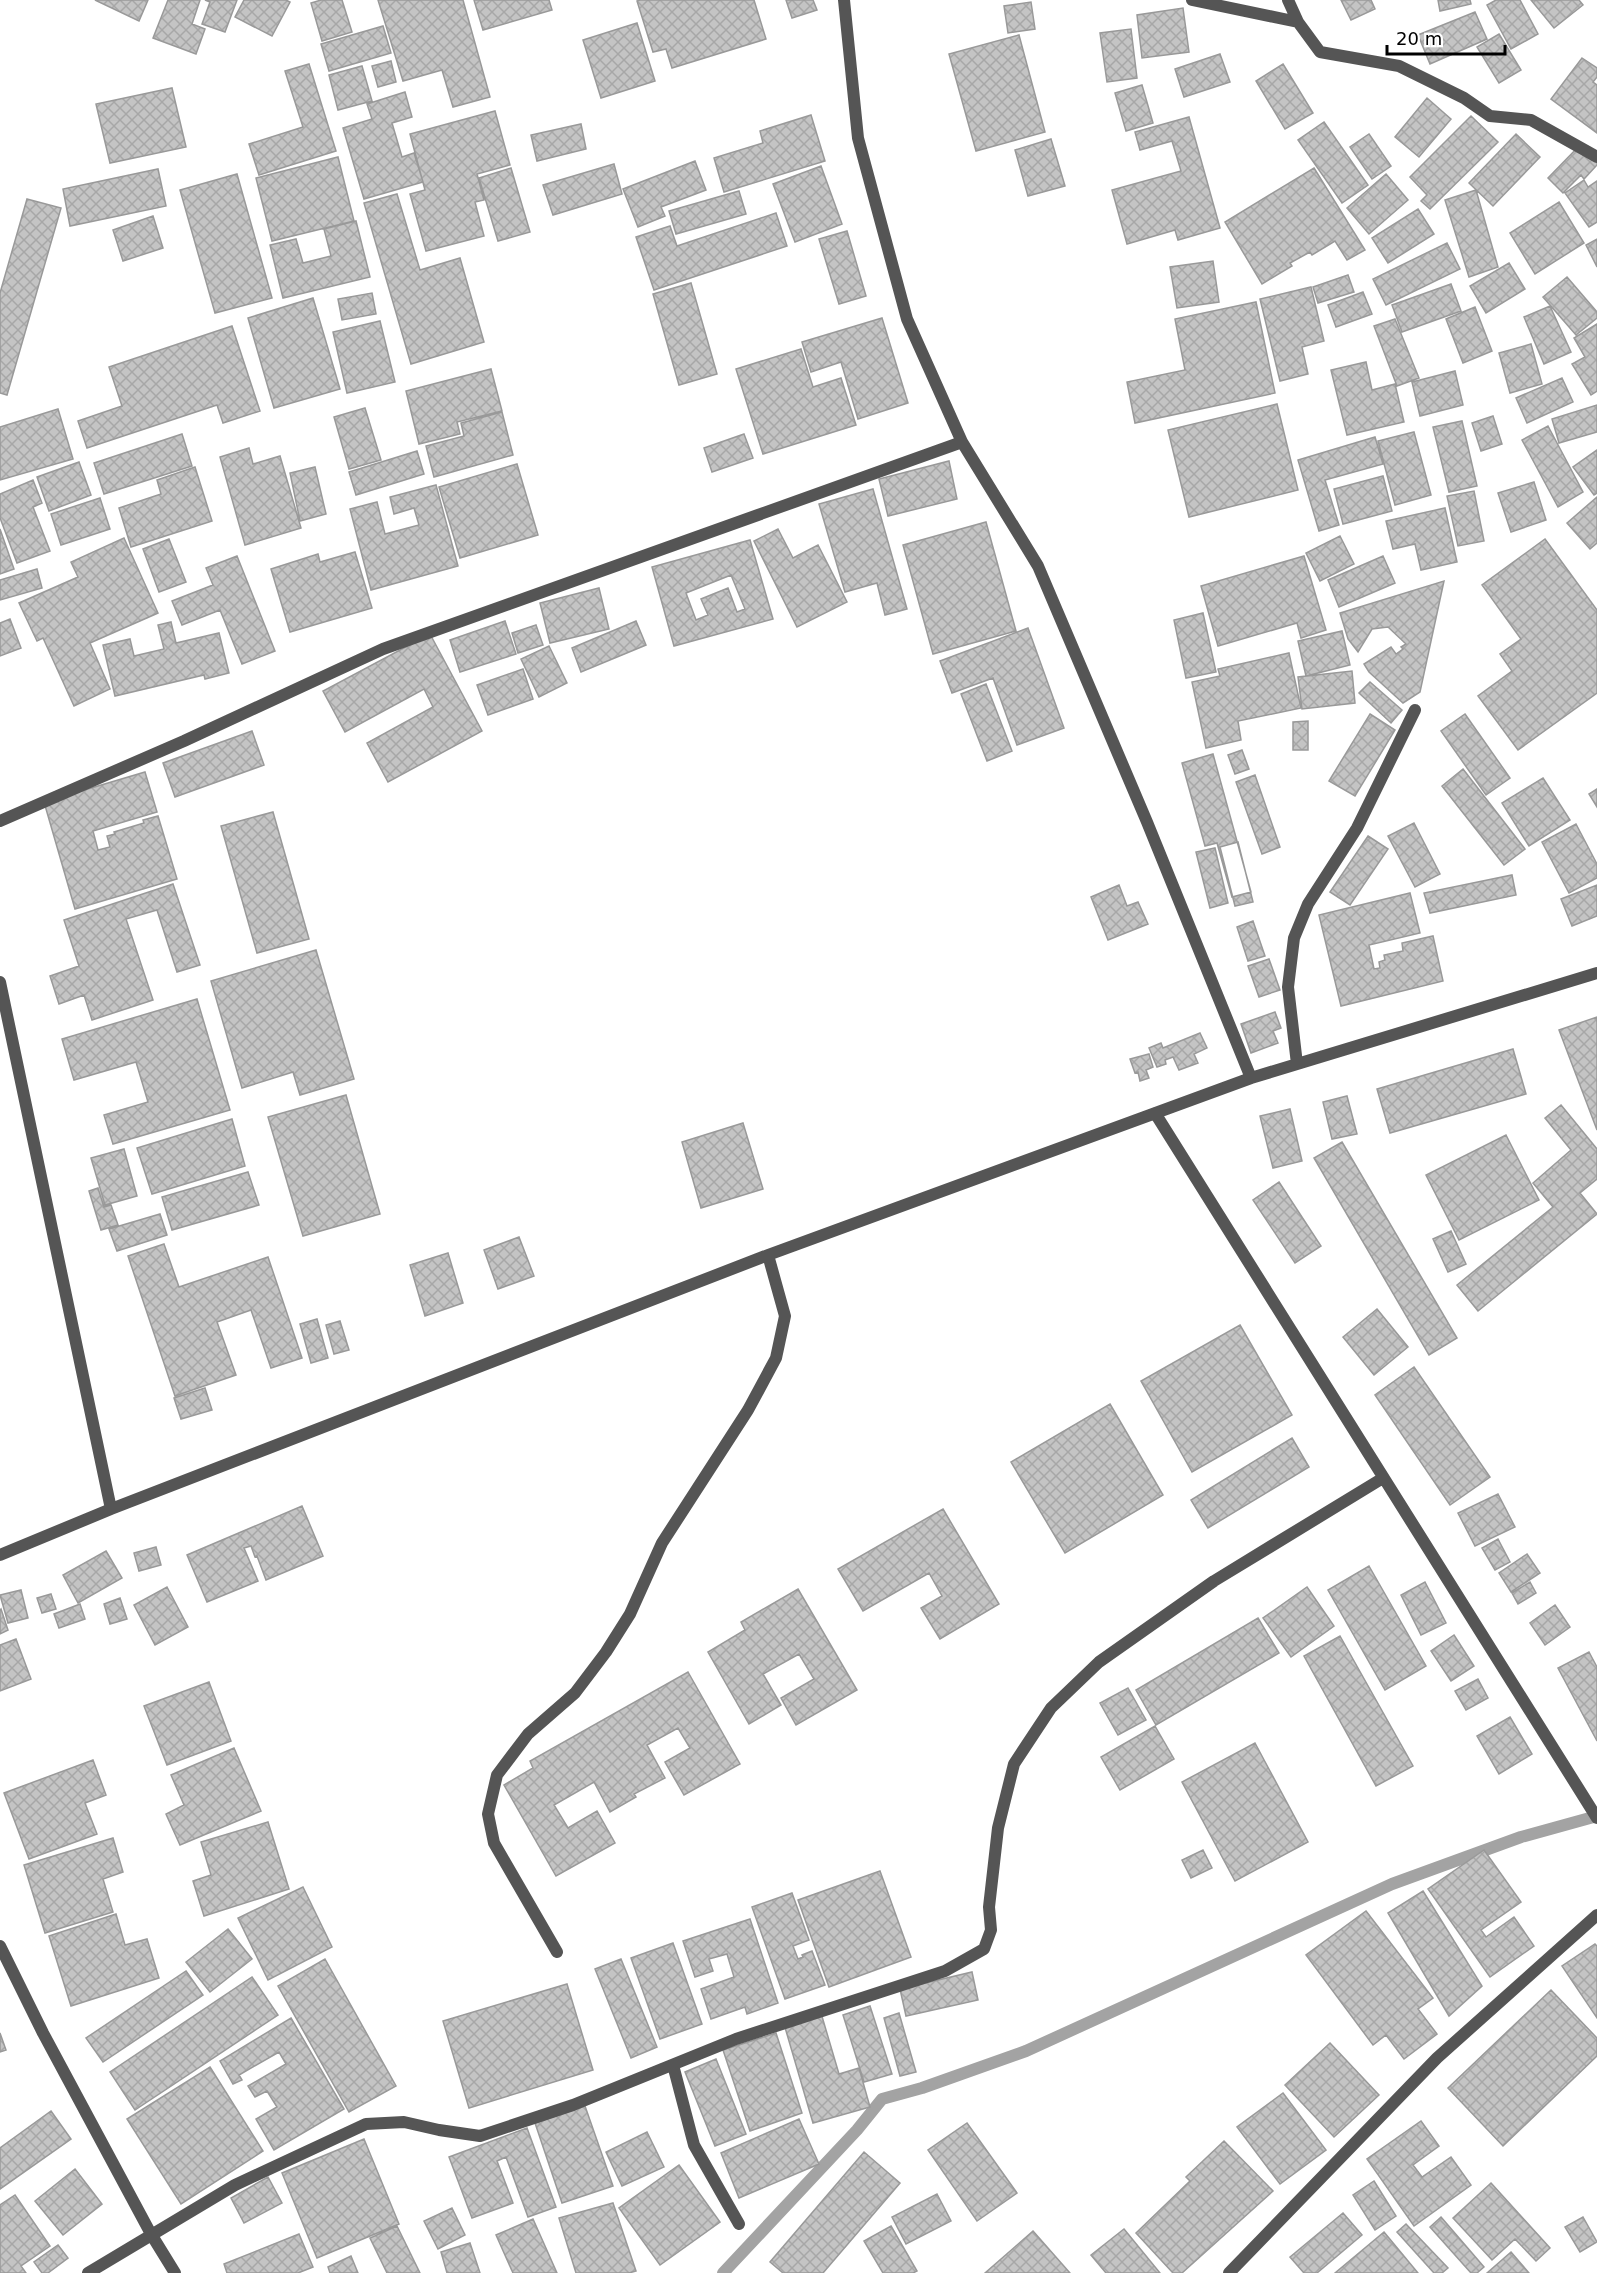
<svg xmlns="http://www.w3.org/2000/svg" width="1597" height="2273" font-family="'DejaVu Sans',sans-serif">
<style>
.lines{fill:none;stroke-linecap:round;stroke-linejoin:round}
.stream{stroke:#a3a3a3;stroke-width:12}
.building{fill:url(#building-cross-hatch);stroke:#999;stroke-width:1.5;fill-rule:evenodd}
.street{stroke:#555;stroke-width:12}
</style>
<defs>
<pattern id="building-cross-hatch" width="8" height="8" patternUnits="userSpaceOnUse" patternTransform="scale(1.5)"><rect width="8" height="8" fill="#c4c4c4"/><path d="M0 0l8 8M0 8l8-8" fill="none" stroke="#a7a7a7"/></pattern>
</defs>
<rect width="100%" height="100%" fill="#fff"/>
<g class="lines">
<path class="stream" d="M723,2273L857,2130L882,2099L922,2088L1026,2051L1392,1884L1521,1837L1597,1816"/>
</g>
<path class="building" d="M95,0H148L139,21Z
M168,0H200L192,24L205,29L196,54L153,38Z
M205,0H237L225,32L202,24L210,2Z
M244,0H286L290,2L272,36L235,17Z
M321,0H342L352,32L322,41L311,3Z
M378,0H463L490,97L453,107L442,70L403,81Z
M474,0H549L552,10L483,30Z
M640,0H754L766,39L672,68L666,49L653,52L637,1Z
M786,0H813L817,10L792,18Z
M1341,0H1371L1375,9L1351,20Z
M1438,0H1470L1471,4L1440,11Z
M1496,0H1520L1538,34L1511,49L1487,5Z
M1531,0H1579L1583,5L1554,28Z
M1031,2L1035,29L1008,33L1004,6Z
M1183,8L1189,52L1142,58L1137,15Z
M1475,12L1487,39L1430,64L1418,35Z
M637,23L655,81L601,98L583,40Z
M383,26L391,53L329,71L321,44Z
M1131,29L1137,78L1107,82L1100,33Z
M1499,34L1521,70L1499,83L1477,47Z
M1019,35L1045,132L976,151L949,54Z
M1220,54L1230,82L1184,97L1175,69Z
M1582,58L1597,68V77L1593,82L1597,85V133L1551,99Z
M391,61L396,82L378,87L372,66Z
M309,64L336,151L259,175L249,144L303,127L285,71Z
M1283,64L1313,113L1285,129L1256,81Z
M362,66L372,101L338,110L329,75Z
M1142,85L1153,123L1126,131L1115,93Z
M172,88L186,147L110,163L96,104Z
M405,92L412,117L392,123L402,157L414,153L423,182L364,199L343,128L372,119L367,104Z
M1427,98L1451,119L1419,157L1395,137Z
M495,111L510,165L477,174L484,200L475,202L484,236L426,251L410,194L425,190L410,134Z
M811,115L825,161L724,192L714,158L763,143L760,131Z
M1471,116L1498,142L1430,209L1421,201L1427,195L1410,177Z
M1189,117L1220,228L1178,240L1175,230L1127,244L1112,190L1181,171L1172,141L1140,150L1135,132Z
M1324,122L1368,185L1342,203L1298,140Z
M581,124L586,149L537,161L531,135Z
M1369,134L1391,166L1372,179L1350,147Z
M1516,134L1540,157L1493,206L1469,183Z
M1051,139L1065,186L1028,196L1015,150Z
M1580,145L1597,161V165L1584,179L1581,175L1563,193L1548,178Z
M338,157L354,221L272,241L256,178Z
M695,161L706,190L661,207L665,216L638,227L623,189Z
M614,164L622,194L553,215L543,185Z
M821,166L842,224L795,242L773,184Z
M511,168L530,232L498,241L479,178Z
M1314,168L1365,250L1347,260L1335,241L1312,255L1310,252L1290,263L1292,266L1262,284L1225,222Z
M158,169L166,206L70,226L63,189Z
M237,174L272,298L215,313L180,190Z
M1386,174L1408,200L1369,234L1347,208Z
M1584,180L1588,187L1597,181V222L1589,227L1565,193Z
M1476,190L1498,267L1469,277L1445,200Z
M739,191L746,214L676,234L669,211Z
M397,194L420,270L460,258L484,342L411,364L364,203Z
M27,199L61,208L7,395L0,393V293Z
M1559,202L1584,243L1535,274L1510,233Z
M1418,209L1434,234L1388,263L1372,238Z
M776,213L787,246L654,290L636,237L670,226L677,246Z
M153,216L163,248L123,261L113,230Z
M356,221L370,277L283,298L270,245L296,239L303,263L331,256L324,229Z
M847,231L866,296L839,304L819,239Z
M1597,239V267L1586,245Z
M1447,243L1460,269L1386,305L1373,279Z
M1213,261L1219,302L1177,308L1170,267Z
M1509,263L1525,289L1486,313L1470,286Z
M1348,275L1354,292L1318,303L1313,287Z
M1567,277L1597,312V318L1576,335L1543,297Z
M691,283L717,374L679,385L653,294Z
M1451,284L1461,311L1402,332L1392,305Z
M1311,287L1324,341L1302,347L1308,374L1280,381L1260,299Z
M1363,292L1372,314L1336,327L1328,305Z
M372,293L376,314L342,320L338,299Z
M313,298L340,389L274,408L248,318Z
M1256,302L1275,393L1135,423L1127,382L1185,370L1175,319Z
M1550,306L1571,352L1544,364L1524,317Z
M1475,307L1492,351L1463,363L1446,319Z
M882,318L908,403L858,419L841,362L811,372L802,342Z
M1395,319L1419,378L1397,386L1374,326Z
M380,321L395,382L347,393L333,332Z
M1597,324V391L1591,395L1572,364L1585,357L1574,338Z
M232,326L260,411L223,423L217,405L87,448L78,421L122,406L109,367Z
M1531,344L1542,384L1510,393L1499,353Z
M801,349L813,387L841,378L856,425L763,454L736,369Z
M1366,362L1372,390L1395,384L1404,422L1347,435L1331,370Z
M491,369L502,411L457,422L460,434L419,444L406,391Z
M1455,371L1463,405L1420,416L1412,382Z
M1562,378L1573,402L1527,423L1516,398Z
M1277,404L1298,490L1189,517L1168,430Z
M1597,405V432L1559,443L1552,419Z
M365,408L381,460L349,469L334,417Z
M58,409L73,459L0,480V427Z
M502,412L513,455L434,477L426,446L464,436L461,423Z
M1493,416L1502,444L1481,451L1472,423Z
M1462,421L1477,486L1449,492L1433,427Z
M1548,426L1583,492L1558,507L1522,440Z
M1414,432L1431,495L1395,505L1378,441Z
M182,434L192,466L104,494L94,463Z
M744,434L753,458L712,472L704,448Z
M1375,437L1383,464L1325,480L1339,525L1319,531L1298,460Z
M249,448L253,464L280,456L301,528L245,545L220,457Z
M1597,450V493L1594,495L1573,467Z
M417,451L424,474L356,495L349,472Z
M949,461L957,499L888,516L879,479Z
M79,462L91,495L49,511L37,477Z
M517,464L538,535L460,558L439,487Z
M195,467L212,521L131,547L119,508L161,494L157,480Z
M315,467L326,514L300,521L290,473Z
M1383,476L1392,511L1343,524L1334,489Z
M33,480L42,503L33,507L50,551L17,563L0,518V494Z
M1534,482L1546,520L1511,532L1498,493Z
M436,485L458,566L371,590L350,509L377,502L385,534L419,525L414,508L394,514L390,497Z
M873,489L907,609L885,615L877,583L845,592L819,504Z
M1474,491L1484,541L1458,546L1447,496Z
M1597,497V543L1590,549L1567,523Z
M100,498L110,529L61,545L51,514Z
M1445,508L1457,562L1421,570L1415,544L1393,549L1386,521Z
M986,522L1016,631L933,654L903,545Z
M0,529L14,569L0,574Z
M778,529L793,558L818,545L847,602L797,627L754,541Z
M1340,536L1354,564L1320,581L1306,553Z
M124,538L158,613L90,643L110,689L74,706L43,638L37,641L19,603L78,577L71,562Z
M169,539L186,582L159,592L143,549Z
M1545,539L1597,610V693L1518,750L1478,696L1512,671L1500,654L1521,639L1482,585Z
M750,540L773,619L674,646L652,567ZM731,575L745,609L737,612L728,588L701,599L708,615L696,620L686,593Z
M355,552L372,608L290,632L271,569L318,554L320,562Z
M237,556L275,651L242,664L220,610L182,625L172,601L213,585L206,568Z
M1304,556L1326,630L1301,638L1297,623L1218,646L1201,586Z
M1383,556L1395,583L1339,607L1328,580Z
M37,569L42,588L0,600V580Z
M1444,581L1420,692L1403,703L1369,672L1364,664L1391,647L1396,654L1403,649L1401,647L1406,644L1388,627L1372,629L1358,652L1348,639L1340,613Z
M599,588L609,629L550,643L540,603Z
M1203,613L1216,672L1186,678L1174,620Z
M10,619L21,648L0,656V623Z
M505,621L516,654L460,672L450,640Z
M636,621L646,645L581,672L572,648Z
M171,622L176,643L219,633L229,673L205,679L204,675L115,696L103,645L130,639L134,656L164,649L158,625Z
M536,625L543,645L518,653L512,633Z
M1028,628L1064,728L1017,745L993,678L952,693L940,661Z
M1342,631L1350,665L1306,676L1298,641Z
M430,634L482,731L388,782L367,743L433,707L424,689L345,732L323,691Z
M549,646L567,683L539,697L521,659Z
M1289,653L1301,708L1238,721L1241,740L1206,748L1192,682L1220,676L1218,669Z
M523,669L533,699L488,715L477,685Z
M1352,671L1355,703L1302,709L1298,677Z
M1370,682L1402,710L1391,723L1359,693Z
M986,684L1012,751L987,761L961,694Z
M1370,714L1395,730L1355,796L1329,781Z
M1465,714L1510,778L1486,795L1441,731Z
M1308,721V750H1293V722Z
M252,731L264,765L175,797L163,763Z
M1242,750L1249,769L1235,774L1228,755Z
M1213,754L1251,892L1232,897L1217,843L1205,846L1182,763Z
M1463,769L1525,849L1504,865L1442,786Z
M145,772L157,812L93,831L98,850L110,847L107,836L115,834L114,832L144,823L143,820L158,816L177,879L75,909L44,802Z
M1255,775L1280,847L1262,854L1236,782Z
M1543,778L1570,820L1529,846L1502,803Z
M1597,789V807L1589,794Z
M273,812L309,939L257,953L221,826Z
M1414,823L1440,874L1415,887L1388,836Z
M1576,824L1597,864V878L1569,893L1542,842Z
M1368,836L1388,849L1350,905L1330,892Z
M1238,842L1253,902L1235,906L1220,847Z
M1215,848L1228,903L1210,908L1196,852Z
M1512,875L1516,895L1430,913L1424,893Z
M173,884L200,965L177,972L157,910L126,919L153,1000L92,1020L84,995L59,1004L50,976L79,966L64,920Z
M1119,885L1127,906L1138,902L1148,924L1108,940L1091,897Z
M1597,885V916L1572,926L1561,899Z
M1410,893L1420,933L1369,945L1374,969L1380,968L1379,962L1385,960L1384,955L1403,951L1402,943L1433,936L1443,981L1341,1006L1319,915Z
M1253,921L1265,956L1248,961L1237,927Z
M316,950L354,1079L300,1095L293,1072L242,1088L211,981Z
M1269,959L1280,990L1259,997L1248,966Z
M197,999L230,1110L113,1144L104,1115L148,1102L136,1062L74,1080L62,1039Z
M1275,1012L1281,1028L1273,1031L1278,1043L1251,1053L1241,1024Z
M1597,1017V1130L1559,1030Z
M1200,1033L1207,1048L1194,1054L1198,1063L1179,1070L1173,1057L1165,1060L1166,1064L1157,1067L1149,1048L1161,1043L1163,1048Z
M1513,1049L1526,1094L1390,1133L1377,1089Z
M1149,1054L1153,1067L1146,1070L1149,1078L1140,1081L1138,1072L1135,1073L1130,1059Z
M346,1095L380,1214L303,1236L268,1117Z
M1347,1096L1357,1134L1332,1139L1323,1102Z
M1561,1105L1597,1149V1179L1580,1193L1597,1214L1478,1311L1457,1285L1553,1207L1533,1183L1571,1150L1545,1118Z
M1290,1109L1302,1161L1273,1168L1260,1116Z
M232,1119L245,1166L152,1194L137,1148Z
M743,1123L763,1189L701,1208L682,1142Z
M1506,1135L1539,1200L1459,1240L1426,1175Z
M1342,1142L1457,1338L1429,1355L1314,1158Z
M124,1149L137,1196L105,1205L91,1158Z
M248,1172L259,1205L172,1230L162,1197Z
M1279,1182L1321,1246L1295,1263L1253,1200Z
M98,1188L104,1207L111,1205L118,1225L101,1230L89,1191Z
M160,1214L167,1235L117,1251L109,1229Z
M1451,1231L1466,1264L1448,1272L1433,1239Z
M519,1237L534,1276L498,1289L484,1250Z
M164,1244L179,1287L268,1257L302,1358L271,1368L251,1310L217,1322L236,1375L175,1396L128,1256Z
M448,1253L463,1303L425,1316L410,1265Z
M1377,1309L1408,1347L1374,1375L1343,1337Z
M317,1319L328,1358L311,1363L300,1324Z
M340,1321L349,1350L334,1354L326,1325Z
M1240,1325L1292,1415L1192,1472L1141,1381Z
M1414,1367L1490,1477L1450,1505L1375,1395Z
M205,1388L212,1410L181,1419L174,1398Z
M1110,1404L1163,1495L1065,1553L1011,1462Z
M1292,1438L1309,1467L1208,1528L1191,1500Z
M1498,1494L1515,1527L1475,1546L1458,1513Z
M302,1506L323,1556L266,1580L257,1556L255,1557L251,1546L244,1548L258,1581L207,1602L187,1555Z
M943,1509L999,1604L940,1639L921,1608L942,1596L929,1573L863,1611L838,1569Z
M1498,1539L1510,1562L1495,1570L1482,1548Z
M156,1547L161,1565L139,1571L134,1553Z
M106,1551L122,1578L78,1603L63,1575Z
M1527,1554L1540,1573L1511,1592L1499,1573Z
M1369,1566L1426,1666L1385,1690L1328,1590Z
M1425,1582L1446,1623L1421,1635L1401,1595Z
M1530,1582L1536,1593L1518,1604L1512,1593Z
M167,1587L188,1627L155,1645L134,1605Z
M1307,1587L1334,1626L1291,1657L1263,1618Z
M798,1589L857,1690L796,1725L781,1698L814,1679L799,1654L763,1674L781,1705L749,1724L708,1652L745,1630L741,1622Z
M21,1590L28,1618L8,1623L0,1595Z
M51,1594L56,1609L42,1613L37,1598Z
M120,1598L127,1619L110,1624L104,1604Z
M80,1604L85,1619L59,1628L54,1614Z
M1555,1605L1570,1627L1545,1645L1530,1623Z
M1,1609L8,1630L0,1634V1610Z
M1258,1618L1279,1653L1156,1725L1136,1690Z
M1454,1635L1474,1666L1451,1681L1431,1651Z
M1340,1636L1413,1766L1376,1786L1304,1656Z
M16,1639L31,1679L0,1691V1645Z
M1589,1652L1597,1667V1741L1558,1668Z
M688,1672L740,1764L684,1795L665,1762L690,1748L678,1728L647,1745L665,1778L634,1794L636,1797L610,1812L594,1782L554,1805L568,1828L597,1811L615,1843L556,1876L504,1785L533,1768L530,1761Z
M1478,1679L1488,1698L1466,1710L1455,1691Z
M209,1682L231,1741L167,1765L144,1706Z
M1128,1688L1146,1720L1118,1735L1100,1703Z
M1510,1717L1532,1754L1499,1774L1477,1736Z
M1155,1726L1174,1759L1120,1790L1101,1757Z
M1255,1743L1308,1842L1235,1881L1182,1782Z
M234,1748L261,1811L180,1845L166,1814L184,1805L171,1775Z
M93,1760L106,1795L85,1803L97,1834L29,1859L4,1793Z
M268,1822L289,1889L204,1916L193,1881L211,1875L201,1842Z
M113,1838L123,1872L103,1879L113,1912L45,1933L24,1865Z
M1203,1850L1212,1868L1191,1878L1182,1860Z
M1484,1850L1521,1902L1481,1930L1486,1937L1514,1917L1534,1946L1490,1977L1428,1889Z
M880,1871L911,1957L829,1987L798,1900Z
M303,1887L332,1947L268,1980L238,1918Z
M1423,1891L1482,1986L1449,2016L1388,1913Z
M792,1893L809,1940L793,1946L798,1959L803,1957L802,1955L812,1951L825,1985L785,1999L752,1907Z
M1366,1911L1433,1998L1418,2009L1437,2034L1404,2059L1386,2035L1373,2045L1306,1955Z
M116,1914L125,1945L147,1939L159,1978L71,2006L49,1936Z
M750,1919L778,2003L747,2014L745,2007L711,2019L701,1989L734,1977L727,1954L709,1959L713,1971L695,1977L683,1941Z
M228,1929L252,1959L210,1992L186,1962Z
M673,1943L702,2024L660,2039L631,1958Z
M1595,1944L1597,1946V2018L1562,1966Z
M325,1959L396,2086L349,2112L278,1986Z
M621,1959L657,2047L631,2058L595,1969Z
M186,1971L203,1995L103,2062L86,2038Z
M972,1972L978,2000L906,2016L900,1989Z
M252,1977L278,2015L135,2110L110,2072Z
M567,1984L593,2070L469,2108L443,2021Z
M1551,1990L1597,2038V2056L1503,2146L1448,2088Z
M870,2006L892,2074L864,2082L843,2015Z
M821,2013L839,2074L859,2068L870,2107L813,2123L784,2024Z
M899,2013L916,2072L900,2076L884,2018Z
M291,2018L344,2109L274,2150L256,2119L277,2107L267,2091L255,2097L248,2086L286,2064L279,2052L239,2075L242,2080L233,2084L220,2061Z
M0,2033L6,2050L0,2052Z
M776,2033L802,2113L750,2131L723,2050Z
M1330,2043L1379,2095L1334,2137L1285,2085Z
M716,2059L746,2134L715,2146L685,2072Z
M210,2067L263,2151L181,2204L127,2119Z
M1283,2093L1326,2150L1280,2184L1237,2127Z
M585,2106L613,2186L562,2203L535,2123Z
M51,2111L71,2139L0,2189V2148Z
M799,2119L819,2164L739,2198L721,2153Z
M1421,2121L1439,2146L1413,2165L1422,2177L1451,2157L1471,2185L1414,2226L1367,2159Z
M967,2123L1017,2193L977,2221L928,2150Z
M527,2128L556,2207L528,2217L506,2157L497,2161L513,2203L472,2218L449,2157Z
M647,2132L664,2167L622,2186L606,2152Z
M364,2139L399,2224L317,2258L282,2173Z
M1224,2141L1273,2191L1182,2273H1173L1136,2233L1190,2181L1186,2177Z
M864,2152L900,2183L823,2273H783L770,2262Z
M679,2165L720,2222L660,2265L619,2208Z
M75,2169L102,2204L63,2235L35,2201Z
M268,2177L282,2203L244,2223L231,2198Z
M1374,2181L1396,2216L1375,2230L1353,2195Z
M1491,2183L1550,2248L1536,2261L1515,2239L1492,2260L1453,2218Z
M937,2194L951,2221L906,2244L892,2217Z
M15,2195L50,2246L21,2266L26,2273H0V2205Z
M613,2203L636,2271L629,2273H576L559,2218Z
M452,2208L465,2235L438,2249L424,2221Z
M1343,2213L1362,2235L1317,2273H1304L1290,2257Z
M1441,2217L1484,2267L1477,2273H1471L1430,2227Z
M1583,2217L1597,2242L1580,2252L1565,2227Z
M533,2219L557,2273H513L496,2235Z
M1406,2224L1448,2268L1442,2273H1434L1397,2232Z
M397,2226L420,2273H387L370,2238Z
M891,2226L917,2271L913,2273H883L864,2241Z
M1124,2229L1160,2273H1106L1091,2255Z
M1033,2231L1070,2273H985Z
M1384,2232L1418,2273H1335Z
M299,2234L313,2267L298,2273H227L224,2264Z
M470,2243L480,2273H447L441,2252Z
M58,2245L68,2258L48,2273H42L34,2262Z
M1511,2252L1529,2273H1487Z
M351,2256L358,2273H330L328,2267Z"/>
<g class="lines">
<path class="street" d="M844,0L858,138L907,319L962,442L1038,566L1147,822L1251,1078
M1192,0L1298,22
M1288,0L1298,22L1320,52L1399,66L1464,98L1490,116L1531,120L1597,157
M0,821L184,741L383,649L962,442
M0,982L111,1509
M1297,1064L1288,987L1294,938L1308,904L1357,828L1415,710
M1155,1113L1597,1818
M0,1555L111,1509L768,1255L1251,1078L1597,973
M0,1946L43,2033L151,2234L175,2273
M557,1952L494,1843L488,1814L497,1775L528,1734L575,1693L606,1652L630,1614L662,1543L748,1410L776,1358L785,1316L768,1255
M673,2065L694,2145L739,2224
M88,2273L235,2185L366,2124L404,2122L439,2130L480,2136L573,2105L736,2039L945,1971L984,1949L991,1930L989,1907L998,1828L1014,1764L1051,1708L1099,1662L1214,1581L1383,1478
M1229,2273L1437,2058L1597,1915"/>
</g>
<path d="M1387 45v9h118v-9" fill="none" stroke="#000000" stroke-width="3"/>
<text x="1396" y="45" font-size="18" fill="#000000" stroke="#ffffff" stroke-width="4.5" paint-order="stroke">20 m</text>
</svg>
